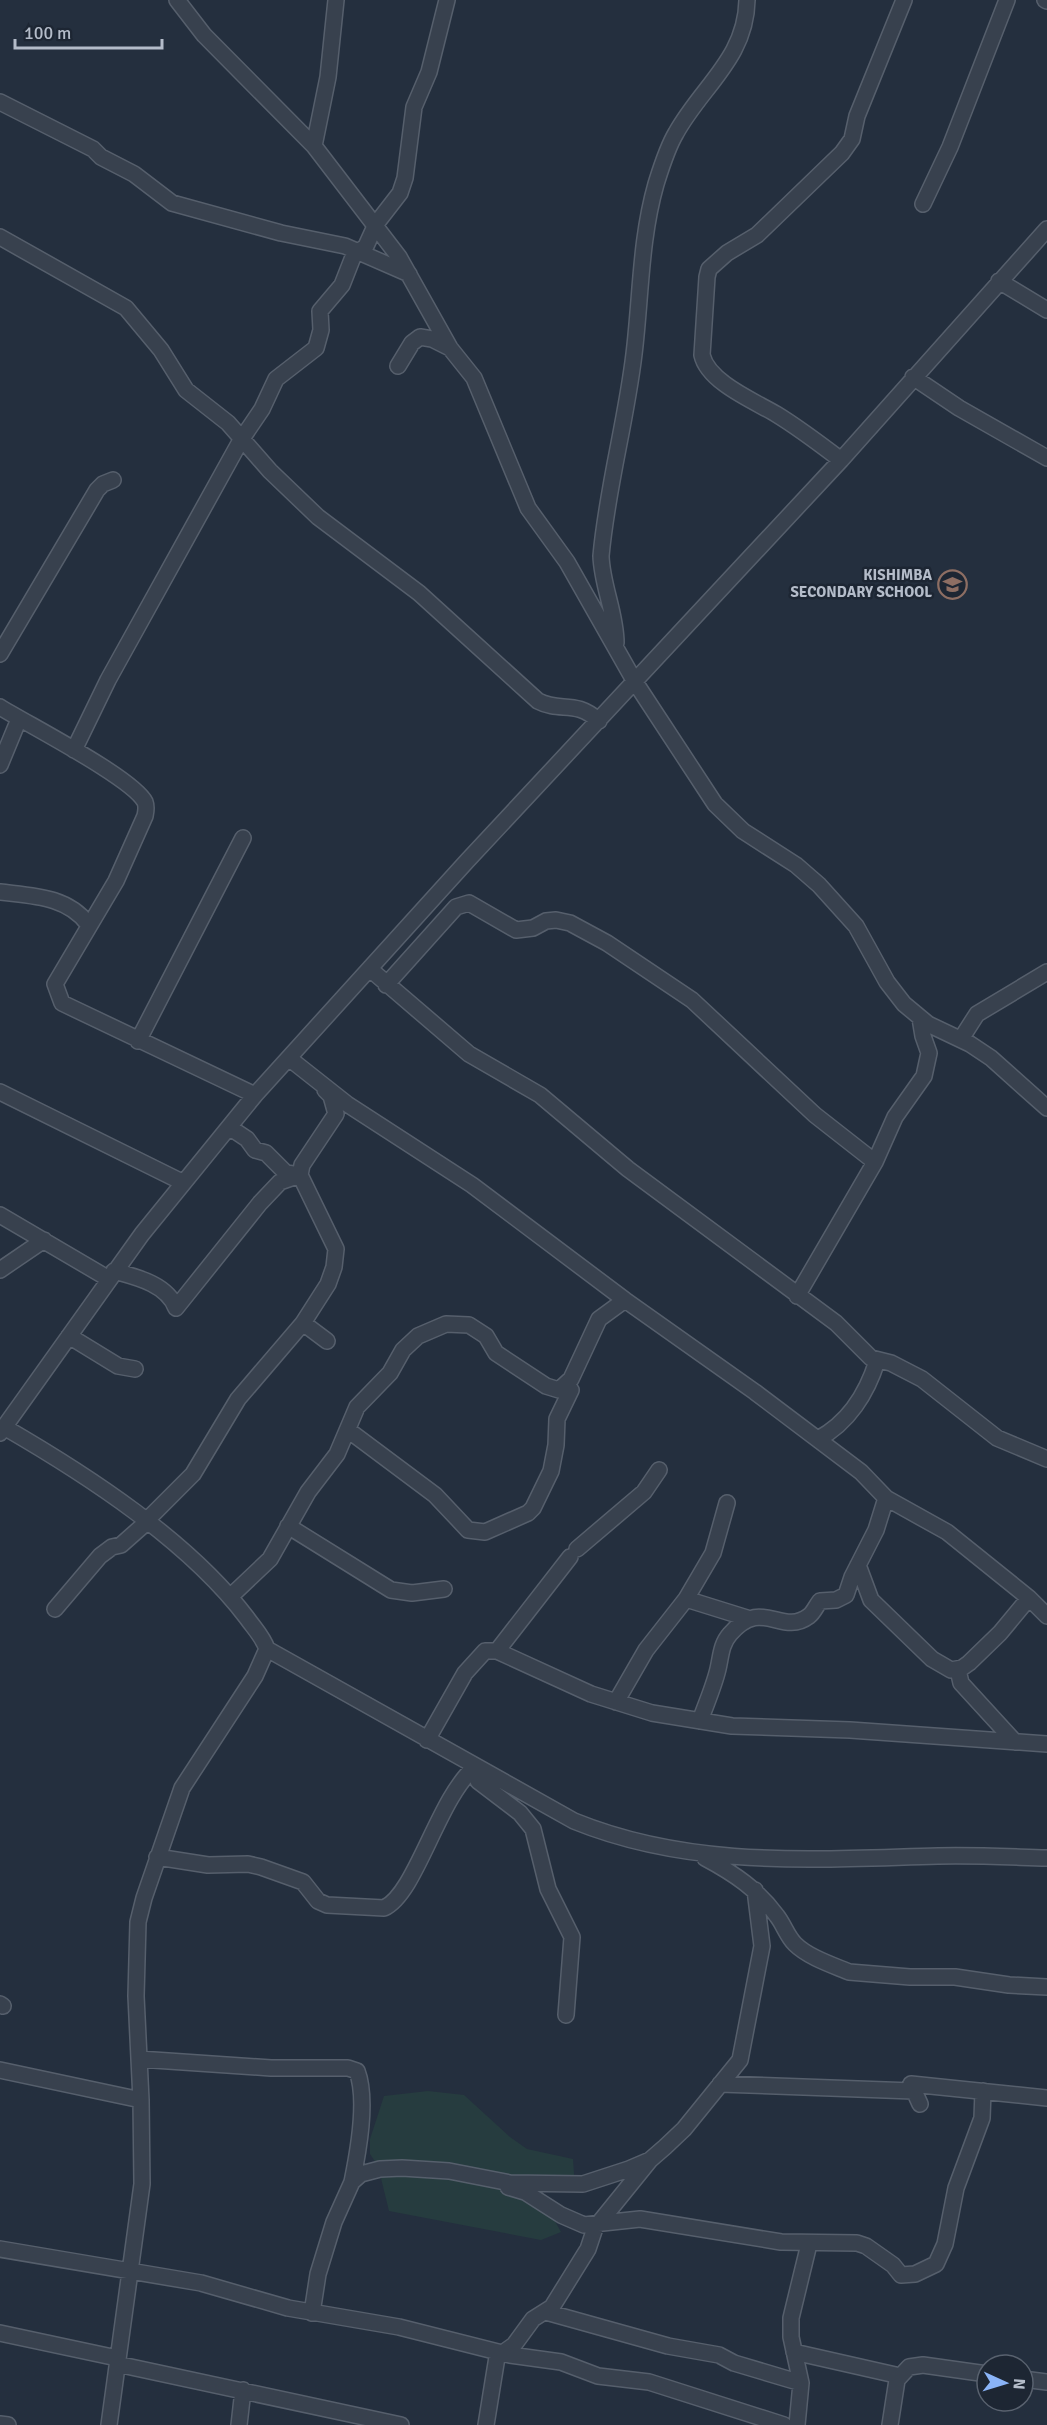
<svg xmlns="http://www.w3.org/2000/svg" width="1047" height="2425" font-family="Signika,sans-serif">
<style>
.green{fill:#263c3f}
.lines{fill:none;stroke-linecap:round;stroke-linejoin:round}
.minor-casing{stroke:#565f6c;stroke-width:18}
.minor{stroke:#38414e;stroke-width:15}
.labels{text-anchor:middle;stroke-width:5;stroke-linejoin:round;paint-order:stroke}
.poi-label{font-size:15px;font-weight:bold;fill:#b4bcc9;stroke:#1d2633;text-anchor:end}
</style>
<rect width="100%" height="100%" fill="#242f3e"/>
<path class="green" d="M428,2091L464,2095L510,2137L527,2149L573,2159L575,2188L504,2186L551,2214L561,2232L541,2240L389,2211L378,2166L370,2154V2139L384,2096Z"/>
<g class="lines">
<defs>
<path id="minor" d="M177,0L204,35L314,146L399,257L450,348L474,378L528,508L567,562L635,682L715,804L743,831L796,865L819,885L856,926L887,982L904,1004L928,1024L970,1044L991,1058L1047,1108
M1045,0L1047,1
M0,102L93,149L101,157L134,174L172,203L281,233L345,246L409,274
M314,146L328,77L336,0
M923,204L950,147L1007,0
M0,237L126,308L161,350L186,390L228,423L270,471L318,517L419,593L538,701C561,713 575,699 599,721
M999,281L1047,310
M398,366L412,343L420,337L432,339L450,348
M913,377L959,408L1047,458
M841,460C820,444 799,428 776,414C754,401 708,382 702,355L707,277L709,269L727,253L757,235L842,153L852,139L857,116L904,0
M616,643C616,613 602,586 601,556C607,488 626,422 634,354C641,297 640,240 656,184C661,168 667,148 676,133C702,86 746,58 747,0
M0,654L97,490L103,484L113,480
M0,707C27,724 133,778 145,802C147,807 146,811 145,816L116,881L55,984L62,1003L255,1095
M74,750L108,680L241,440L262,409L276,379L316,348L321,330L320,311L342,285L353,257L366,246L376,224L400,193L405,178L414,107L429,72L447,0
M0,765L19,719
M0,892C32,896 67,896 88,924
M371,970L469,1054L540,1095L628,1169L836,1323L871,1358L891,1363L922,1379L997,1438L1047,1459
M386,985L456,907L469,903L516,930L533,928L546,921L556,920L570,923L607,943L692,1000L815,1115L875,1162
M961,1039L977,1014L1047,972
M138,1041L243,838
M290,1059L347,1104L472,1185L625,1300L755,1392L861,1472L886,1498L947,1532L1029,1598L1047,1616
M0,1092L182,1182
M229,1127L247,1139L255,1150L266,1153L286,1173L300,1175
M0,1215L109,1279
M0,1270L44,1240
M114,1271C136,1277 167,1284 176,1308L260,1203L280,1182L300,1175
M797,1296L875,1162L895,1117L924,1076L929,1053L923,1036L920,1018
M303,1323L327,1341
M69,1336L118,1366L135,1369
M4,1427C87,1475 189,1541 247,1618C254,1628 263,1637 267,1649L255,1676L182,1788L144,1898L138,1922L136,1996L141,2100L142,2184L109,2425
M348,1430L435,1495L468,1530L485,1532L528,1513L533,1508L551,1471L556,1445L557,1419L571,1390
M0,1433L142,1234L255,1095L467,861L841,460L1047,229
M818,1439C848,1423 867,1393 877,1361
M146,1521L193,1474L238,1399L303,1323L328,1284L334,1267L336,1249L300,1175L302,1165L336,1114L331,1096L325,1090
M288,1526L391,1590L412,1593L444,1589
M577,1549L644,1492L659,1470
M858,1565L871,1600L932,1659L951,1670L962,1668L969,1663L1000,1633L1029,1598
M231,1596L270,1559L308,1492L337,1454L357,1407L390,1373L403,1350L418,1336L446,1324L469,1325L486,1336L496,1353L546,1386L559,1390L571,1379L599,1319L625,1300
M686,1599L747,1618
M55,1609L100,1556L112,1547L121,1545L147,1522
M267,1649L574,1821C692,1869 814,1859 938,1856C974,1855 1011,1857 1047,1858
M497,1651L570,1557
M958,1670L961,1683L1015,1742
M616,1702L646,1650L686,1599L713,1553L727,1503
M700,1721C706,1704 714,1686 718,1669C721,1656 721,1644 730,1634C762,1596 781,1637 809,1616C814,1612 816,1606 820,1601L836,1600L846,1595L852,1577L876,1530L886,1498
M427,1740L465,1673L485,1651H497L591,1694L652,1713L732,1726L850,1730L1047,1744
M475,1767L478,1781L520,1813L533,1829L548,1889L572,1937L566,2015
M157,1857L208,1865L248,1864L261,1867L303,1882L318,1901L327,1905L384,1908C416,1894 438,1798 475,1767
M705,1858C735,1874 757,1889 777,1916C784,1925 787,1936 795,1944C808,1957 832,1965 849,1972L910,1977H955L1009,1985L1047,1987
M0,2004L3,2006
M139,2059L271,2068H348L357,2071C368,2100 358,2153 352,2182
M0,2070L141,2100
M720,2084L913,2091
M920,2104L911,2084L1047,2098
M508,2187L525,2192L561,2215L584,2225L640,2219L781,2242L857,2243L866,2246L893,2265L901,2275L915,2274L936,2264L945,2244L956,2188L982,2118L983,2091
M0,2249L201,2283L288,2308L399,2327L510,2355L561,2362L598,2376L649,2382L784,2425
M546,2312L668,2346L719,2355L734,2363L801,2383
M312,2313L318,2274L334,2222L352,2182L361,2174L380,2169L402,2168L449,2171L510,2183L583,2184L629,2169L650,2160L665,2147L684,2129L740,2060L762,1946L755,1890
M0,2333L117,2358
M794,2352L900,2376
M117,2364L401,2425
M1023,2379L1047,2382
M0,2424L8,2425
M239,2425L243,2390
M486,2425L497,2357L514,2345L533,2319L552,2307L588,2249L595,2228L650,2160
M797,2425L801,2383L791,2337V2318L809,2244
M890,2425L897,2380L909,2367L923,2365L987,2374"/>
</defs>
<use href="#minor" class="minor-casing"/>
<use href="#minor" class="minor"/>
</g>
<defs>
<symbol id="school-ring" viewBox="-11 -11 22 22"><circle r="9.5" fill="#1d2633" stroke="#8d6e63" stroke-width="1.5"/><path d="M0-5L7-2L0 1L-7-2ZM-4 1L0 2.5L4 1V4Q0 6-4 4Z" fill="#8d6e63"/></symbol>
</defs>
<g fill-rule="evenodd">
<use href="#school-ring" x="936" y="568" width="33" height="33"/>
</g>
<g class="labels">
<g class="poi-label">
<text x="932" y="580">KISHIMBA<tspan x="932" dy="17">SECONDARY SCHOOL</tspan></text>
</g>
</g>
<g transform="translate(1005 2383) rotate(94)"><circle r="28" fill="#1d2633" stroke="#59626f" stroke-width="1.5"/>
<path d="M0-4.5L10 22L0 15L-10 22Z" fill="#8ab4f8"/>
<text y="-9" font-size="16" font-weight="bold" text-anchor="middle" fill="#b4bcc9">N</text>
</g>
<path d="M15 39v9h147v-9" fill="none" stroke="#b4bcc9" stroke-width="3"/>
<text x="24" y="39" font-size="18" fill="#b4bcc9" stroke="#1d2633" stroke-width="4.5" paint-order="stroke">100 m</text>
</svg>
